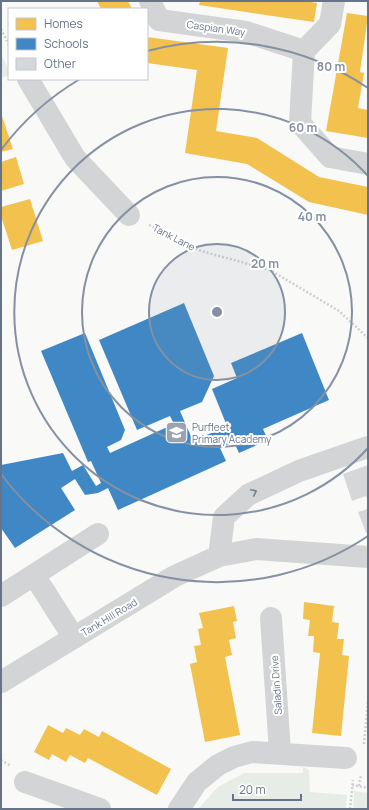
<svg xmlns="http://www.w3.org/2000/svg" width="369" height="810" font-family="Manrope,sans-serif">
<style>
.green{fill:#e8ece6}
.homes{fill:#f2c14e}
.schools{fill:#3f88c5}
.building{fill:#d6d7d8}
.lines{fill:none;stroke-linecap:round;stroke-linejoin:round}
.path{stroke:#cfd0d2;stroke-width:2.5;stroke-dasharray:2 2;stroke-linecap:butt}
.minor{stroke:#d3d4d5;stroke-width:22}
.oneway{stroke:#768296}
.ring{fill:none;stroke:#8590a2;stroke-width:2}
.labels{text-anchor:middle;stroke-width:4;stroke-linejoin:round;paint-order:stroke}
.street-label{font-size:10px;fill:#66748b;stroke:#fff}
.poi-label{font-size:10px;fill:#66748b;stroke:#fff;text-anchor:start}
.centre{fill:#8590a2;stroke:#fff;stroke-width:2}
.ring-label{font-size:12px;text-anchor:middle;font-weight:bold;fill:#8590a2;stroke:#fff;stroke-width:4;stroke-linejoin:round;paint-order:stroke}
</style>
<rect width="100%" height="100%" fill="#f9f9f8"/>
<path class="green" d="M1,53L9,71V75L1,78Z
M303,767L309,770L310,792L347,795L346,809H198L218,787L244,773H303Z
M354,791L368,793V809H353Z"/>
<path class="homes" d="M97,1H128L132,9H101Z
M200,1H305L317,3L314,22L199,5Z
M347,13L368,16L360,72L364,73L358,108L368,110V138L326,131Z
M147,37L228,48L216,131L257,138L319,177L368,187V215L309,202L247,164L185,153L197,70L147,63Z
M1,113L13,149L1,152Z
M16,157L24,184L1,191V162Z
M30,199L43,241L12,250L1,216V207Z
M304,602L334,606L332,622L339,623L337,639H344L342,655L349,656L341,736L312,733L320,653L313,652L314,636H308L310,620L303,619Z
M234,606L237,621L233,622L236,638L229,640L232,655L225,657L240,735L205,742L190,664L197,662L194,646L201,645L198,629L203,628L199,613Z
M48,725L63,733L66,728L80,735L84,729L99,737L102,731L171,769L157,795L88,758L85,763L70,755L66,762L52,754L49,760L34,752Z"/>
<path class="schools" d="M184,303L214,376L202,402L180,411L193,441L227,426L212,389L237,378L231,363L302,333L329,400L263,429L268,440L239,453L234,442L220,448L226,461L118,510L108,488L98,493L85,495L75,479L61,488L75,510L15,548L1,528V465L63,453L72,471L83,465L96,486L101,483L91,461L88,462L41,351L85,333L125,430L121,440L107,447L110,453L174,424L170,416L137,430L99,340Z"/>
<path class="building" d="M368,465V502L366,496L352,501L343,474Z
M368,509V532L366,533L358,512Z"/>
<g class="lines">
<path class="path" d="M1,29L9,45
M149,225L201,251L270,270L339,311L368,338
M364,744L368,701
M1,760L11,766
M352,785L368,788
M359,786L361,775
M350,809L353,780"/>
<path class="minor" d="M150,1L159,20L246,32L304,51L300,123L330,157L368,164
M304,51L330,24L334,1
M28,79L75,158L129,215
M219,556L224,517L248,495L299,471L368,447
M34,575L74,638
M1,596L98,534
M271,618L280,752
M1,682L175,576L219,556L256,549L368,557
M25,782L100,809
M179,809L197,782L218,765L234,757L252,752L346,758"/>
</g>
<defs><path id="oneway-chevron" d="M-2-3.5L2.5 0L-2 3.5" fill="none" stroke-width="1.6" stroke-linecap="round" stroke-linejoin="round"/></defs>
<use class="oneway" href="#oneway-chevron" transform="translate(254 492) rotate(-25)"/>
<circle cx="217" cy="312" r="68" fill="#8590a2" fill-opacity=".12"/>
<g class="ring">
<circle cx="217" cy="312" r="68"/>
<circle cx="217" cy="312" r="135"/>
<path d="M368 448A203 203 0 1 1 368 176"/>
<path d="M368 536A270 270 0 0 1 1 474M1 150A270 270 0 0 1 80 79M147 51A270 270 0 0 1 368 88"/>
</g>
<defs>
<symbol id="school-square" viewBox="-11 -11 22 22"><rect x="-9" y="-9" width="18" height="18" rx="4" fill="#99a3b1" stroke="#fff"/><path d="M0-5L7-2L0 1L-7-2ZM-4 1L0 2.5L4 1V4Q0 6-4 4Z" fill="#fff"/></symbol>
</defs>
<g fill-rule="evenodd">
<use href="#school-square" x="164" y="420" width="25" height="25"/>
</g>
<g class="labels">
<g class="street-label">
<text transform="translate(216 28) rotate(8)" y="4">Caspian Way</text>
<text transform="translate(174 237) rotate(27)" y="4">Tank Lane</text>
<text transform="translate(109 617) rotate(-31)" y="4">Tank Hill Road</text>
<text transform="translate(276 685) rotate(-94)" y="4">Saladin Drive</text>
</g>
<g class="poi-label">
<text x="192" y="431">Purfleet<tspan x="192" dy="12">Primary Academy</tspan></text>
</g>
</g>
<circle cx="217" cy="312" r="6" class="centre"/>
<g class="ring-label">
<text x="331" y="71">80 m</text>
<text x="303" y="132">60 m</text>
<text x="312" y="221">40 m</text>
<text x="265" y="268">20 m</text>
</g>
<rect width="369" height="810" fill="none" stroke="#66748b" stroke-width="4"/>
<rect x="8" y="8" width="140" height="72" fill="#ffffff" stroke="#c2c7d1"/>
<rect x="16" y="18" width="20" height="12" fill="#f2c14e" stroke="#c2c7d1"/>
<text x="44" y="28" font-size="12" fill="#66748b">Homes</text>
<rect x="16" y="38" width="20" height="12" fill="#3f88c5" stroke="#c2c7d1"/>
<text x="44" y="48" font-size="12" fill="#66748b">Schools</text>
<rect x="16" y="58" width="20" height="12" fill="#d6d7d8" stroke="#c2c7d1"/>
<text x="44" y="68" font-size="12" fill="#66748b">Other</text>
<path d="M233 794v6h68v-6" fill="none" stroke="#66748b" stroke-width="2"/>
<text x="239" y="794" font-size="12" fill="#66748b" stroke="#ffffff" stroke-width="3" paint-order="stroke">20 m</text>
</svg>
